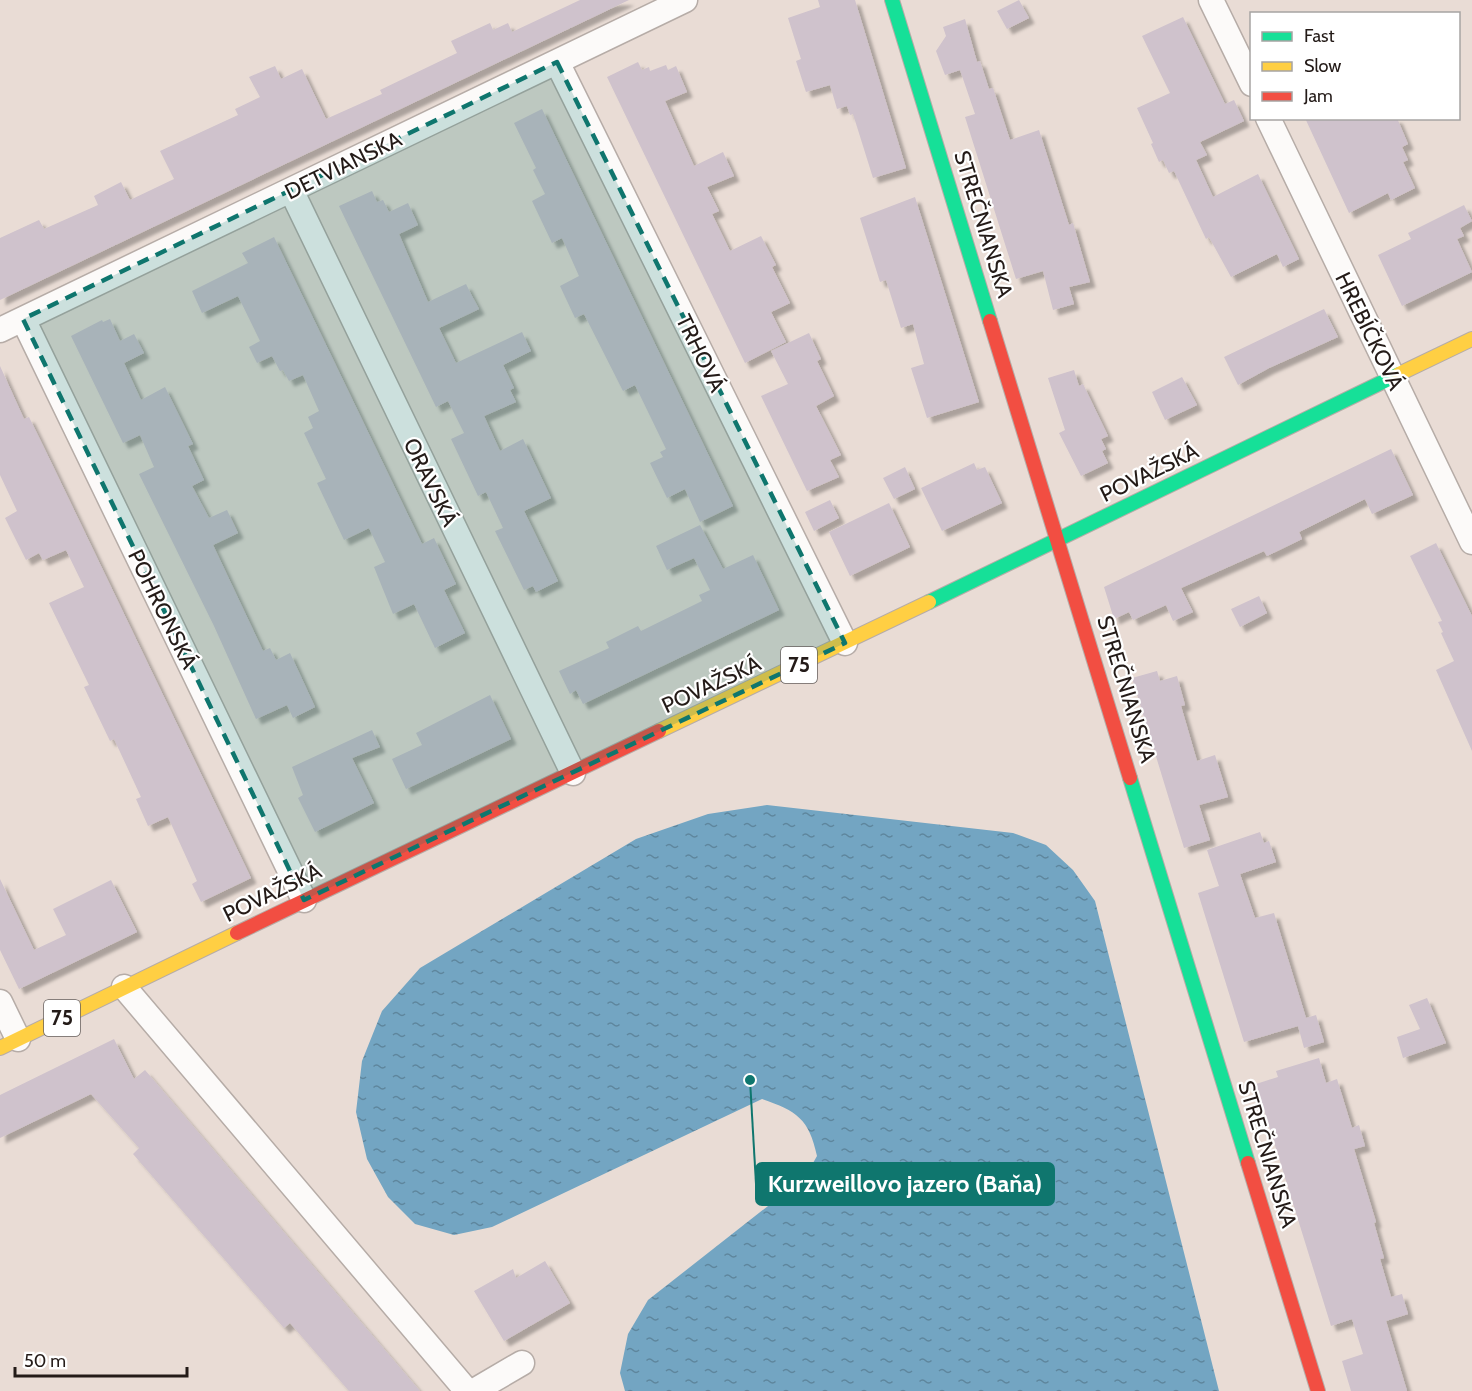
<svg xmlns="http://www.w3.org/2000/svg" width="1472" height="1391" font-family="Cabin,sans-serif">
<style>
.water{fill:url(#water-ripples)}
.building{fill:#cfc2cc;filter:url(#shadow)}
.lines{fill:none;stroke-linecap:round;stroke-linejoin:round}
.street-casing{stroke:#b6aca7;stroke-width:27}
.fast-casing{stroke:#b6aca7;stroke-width:16}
.slow-casing{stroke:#b6aca7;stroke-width:16}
.jam-casing{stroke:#b6aca7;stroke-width:16}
.street{stroke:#fcfaf9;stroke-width:24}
.fast{stroke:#16e098;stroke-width:14}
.slow{stroke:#ffcf43;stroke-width:14}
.jam{stroke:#f24e42;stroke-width:14}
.marked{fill:#0f766e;fill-opacity:0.2;stroke:#0f766e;stroke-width:4.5;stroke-dasharray:12 8;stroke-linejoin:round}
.labels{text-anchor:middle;stroke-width:4.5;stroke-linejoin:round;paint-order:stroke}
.shield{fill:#fff;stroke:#665f5d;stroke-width:1.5}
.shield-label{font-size:21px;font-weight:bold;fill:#241b18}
.street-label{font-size:22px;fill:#241b18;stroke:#fff}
.leader{fill:none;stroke:#0f766e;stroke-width:2}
.callout-dot{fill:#0f766e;stroke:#fff;stroke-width:2}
.callout{fill:#0f766e;stroke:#0f766e;stroke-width:2}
.callout-label{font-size:24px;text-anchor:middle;font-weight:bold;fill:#fff}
</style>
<defs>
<pattern id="water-ripples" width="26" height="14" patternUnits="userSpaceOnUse" patternTransform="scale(1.5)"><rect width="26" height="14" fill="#73a5c2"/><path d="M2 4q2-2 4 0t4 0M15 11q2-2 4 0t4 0" fill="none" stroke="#5e869d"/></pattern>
<filter id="shadow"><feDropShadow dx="5.5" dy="5.5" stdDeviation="1.5" flood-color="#0004"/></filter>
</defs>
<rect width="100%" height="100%" fill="#e9dcd5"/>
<path class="water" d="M767,805L1013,833L1046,845L1073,870L1095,901L1219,1391H625L620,1373L628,1334L648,1300L805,1177L817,1156C809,1119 797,1111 762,1099L492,1227L454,1235L415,1224L388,1197L367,1159L356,1112L362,1061L382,1011L420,968L636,839L708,814Z"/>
<path class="building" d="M580,0H629L0,300V238L39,220L44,229L98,205L94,196L121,182L130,200L174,179L160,151L238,115L235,109L260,97L249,77L275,66L281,79L302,69L326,119L382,94L380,90L457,53L451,41L490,23L493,30L508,23L512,32Z
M818,0H855L906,168L873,178L853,114L850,115L847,106L837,109L830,85L806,92L796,61L801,59L788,18L820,7Z
M1019,0L1029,18L1007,29L997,11Z
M1183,17L1225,104L1234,100L1244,121L1200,142L1207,155L1196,160L1213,197L1258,174L1299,259L1283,267L1277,254L1231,277L1209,237L1206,239L1174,171L1169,173L1163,160L1159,162L1151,144L1153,143L1137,108L1170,93L1142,36Z
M965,19L977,62L980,61L989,89L993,88L1010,140L1039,130L1069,225L1073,223L1090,282L1069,287L1074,304L1053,310L1043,271L1016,279L965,117L975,114L960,70L945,75L936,51L946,36L943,27Z
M638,62L642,70L649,67L650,71L666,65L668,70L676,66L687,92L665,101L694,166L723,152L734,176L707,187L719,211L712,214L730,251L761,236L776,265L772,267L790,303L771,312L786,342L745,363L607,77Z
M542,109L733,506L700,522L685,489L667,498L650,463L663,457L660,452L666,449L635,385L623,391L584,314L575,318L560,286L579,276L562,238L552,243L532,201L545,194L533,170L536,168L514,123Z
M1305,118H1397L1408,144L1402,147L1408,160L1403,162L1415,188L1391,200L1388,193L1349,213Z
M372,191L377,202L383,200L389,212L408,203L418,225L399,234L428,302L466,284L472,296L479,309L439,328L456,363L522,332L531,351L503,365L514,388L510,390L516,402L484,416L500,451L523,439L551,498L524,511L558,581L536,592L533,586L524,590L495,531L503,528L486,492L478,496L451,439L464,433L448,401L436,407L339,206Z
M915,197L979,402L927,418L911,368L924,364L913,324L901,328L886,280L880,282L860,218Z
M1464,205L1472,221L1460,228L1464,236L1457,239L1472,272L1402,306L1378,255L1411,239L1408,233Z
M274,237L422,544L434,538L456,584L444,590L465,633L435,648L414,604L393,614L374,567L385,562L369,528L344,540L317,483L326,479L304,433L313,428L308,417L319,411L303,375L289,381L283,370L280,371L272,356L257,363L249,347L260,341L238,296L202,313L192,291L248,263L242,253Z
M1324,309L1338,337L1269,368L1238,385L1224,357Z
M110,319L120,341L134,334L144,353L124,363L141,400L165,387L193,444L188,446L204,480L192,486L209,518L227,510L238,533L213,545L263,651L270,648L276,660L290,653L315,707L293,718L287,705L256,719L214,626L139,474L154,467L140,435L123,443L71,336L102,320L103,322Z
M809,333L821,359L817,361L834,396L816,406L841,455L830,460L839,477L807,491L761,396L788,384L771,351Z
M0,366L24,419L29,417L50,460L251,878L201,902L192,884L197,881L168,817L148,826L136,799L141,797L114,739L110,741L84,687L89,685L49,603L84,587L66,550L43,560L39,553L26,560L5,518L17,511L0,475Z
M1074,370L1079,386L1083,384L1108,436L1101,439L1106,449L1102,451L1108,463L1081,476L1059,433L1065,430L1048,378Z
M1182,377L1197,405L1165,420L1152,392Z
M1391,449L1413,495L1372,514L1365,499L1299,532L1302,539L1267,556L1264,551L1181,588L1193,612L1173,621L1166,605L1133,620L1129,612L1114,619L1104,587Z
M974,463L977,470L985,467L1002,503L942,531L921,488Z
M905,467L915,489L894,499L883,478Z
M830,500L839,518L814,531L805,512Z
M889,503L910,547L850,576L829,532Z
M700,525L723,569L753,555L779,610L583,704L576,690L570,694L559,671L609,648L606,642L638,626L641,631L702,601L699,595L710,590L694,558L667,570L656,546Z
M1436,543L1472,616V751L1436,670L1454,661L1441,633L1443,632L1438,622L1442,621L1410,556Z
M1259,596L1267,613L1240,627L1231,609Z
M1157,671L1160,681L1177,676L1185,705L1181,706L1197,761L1215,755L1228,797L1199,805L1210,840L1184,848L1132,678Z
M490,695L511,739L406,789L392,759L422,745L416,733Z
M372,730L380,747L352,758L374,803L315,832L298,798L303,795L292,767Z
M1260,832L1264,843L1269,841L1276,862L1240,874L1255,918L1274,913L1306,1018L1316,1015L1324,1042L1304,1048L1298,1026L1244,1042L1198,893L1219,886L1207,850Z
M0,879L34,950L66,935L53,909L111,880L137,932L19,989L0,950Z
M1427,998L1446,1043L1403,1058L1397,1037L1420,1029L1409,1005Z
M114,1039L134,1079L145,1070L420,1391H349L290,1323L284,1328L133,1154L139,1148L91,1094L0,1138V1095Z
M1319,1058L1326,1083L1337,1079L1352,1128L1359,1125L1365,1146L1354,1149L1376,1222L1374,1223L1384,1258L1380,1259L1391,1297L1402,1294L1408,1314L1386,1321L1407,1391H1351L1342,1361L1363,1354L1352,1319L1331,1326L1256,1084L1278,1077L1276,1071Z
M545,1261L570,1303L504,1341L474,1291L513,1269L516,1278Z"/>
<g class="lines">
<defs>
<path id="street" d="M1211,0L1252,84
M557,62L845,643
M1268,118L1472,542
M291,190L573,773
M23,319L304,900
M0,330L685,0
M124,987L467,1391
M0,1002L18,1039
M474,1391L522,1363"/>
<path id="fast" d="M892,0L990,321
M929,602L1399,374
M1130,778L1248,1163"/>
<path id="slow" d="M1399,374L1472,339
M659,731L929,602
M0,1048L237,933"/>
<path id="jam" d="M990,321L1130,778
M237,933L659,731
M1248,1163L1318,1391"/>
</defs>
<use href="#street" class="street-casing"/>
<use href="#fast" class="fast-casing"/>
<use href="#slow" class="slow-casing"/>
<use href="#jam" class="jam-casing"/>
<use href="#street" class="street"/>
<use href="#fast" class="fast"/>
<use href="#slow" class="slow"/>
<use href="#jam" class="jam"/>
</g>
<path class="marked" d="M557,62L845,643L304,900L23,319Z"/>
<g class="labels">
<g class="shield">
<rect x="781" y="647" width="36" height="36" rx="4.5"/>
<rect x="44" y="1000" width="36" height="36" rx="4.5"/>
</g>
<g class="shield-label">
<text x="799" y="672">75</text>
<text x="62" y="1025">75</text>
</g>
<g class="street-label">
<text transform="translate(343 165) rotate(-26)" y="8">DETVIANSKA</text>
<text transform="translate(984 224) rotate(73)" y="8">STREČNIANSKA</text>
<text transform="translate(1370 331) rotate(64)" y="8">HREBÍČKOVÁ</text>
<text transform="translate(701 353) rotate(64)" y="8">TRHOVÁ</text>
<text transform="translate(1149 472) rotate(-26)" y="8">POVAŽSKÁ</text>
<text transform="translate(431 482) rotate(64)" y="8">ORAVSKÁ</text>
<text transform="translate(163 609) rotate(64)" y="8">POHRONSKÁ</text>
<text transform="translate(711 684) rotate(-25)" y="8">POVAŽSKÁ</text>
<text transform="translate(1127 689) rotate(73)" y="8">STREČNIANSKA</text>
<text transform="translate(272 892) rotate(-26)" y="8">POVAŽSKÁ</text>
<text transform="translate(1268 1154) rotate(73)" y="8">STREČNIANSKA</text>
</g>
</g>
<path class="leader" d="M750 1080L756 1184"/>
<circle class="callout-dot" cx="750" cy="1080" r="6"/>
<rect class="callout" x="756" y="1163" width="298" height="42" rx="6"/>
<g class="callout-label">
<text x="905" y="1192">Kurzweillovo jazero (Baňa)</text>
</g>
<rect x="1250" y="12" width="210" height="108" fill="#ffffff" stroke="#a7a4a3" stroke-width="1.5"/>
<rect x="1262" y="32" width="30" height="9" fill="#16e098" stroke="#a7a4a3" stroke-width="1.5"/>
<text x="1304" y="42" font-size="18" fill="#241b18">Fast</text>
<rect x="1262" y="62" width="30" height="9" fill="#ffcf43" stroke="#a7a4a3" stroke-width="1.5"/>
<text x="1304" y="72" font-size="18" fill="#241b18">Slow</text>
<rect x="1262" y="92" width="30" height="9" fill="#f24e42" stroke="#a7a4a3" stroke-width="1.5"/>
<text x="1304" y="102" font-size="18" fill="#241b18">Jam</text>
<path d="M15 1367v9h172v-9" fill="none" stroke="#241b18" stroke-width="3"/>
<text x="24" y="1367" font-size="18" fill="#241b18" stroke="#ffffff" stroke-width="4.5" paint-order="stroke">50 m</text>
</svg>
